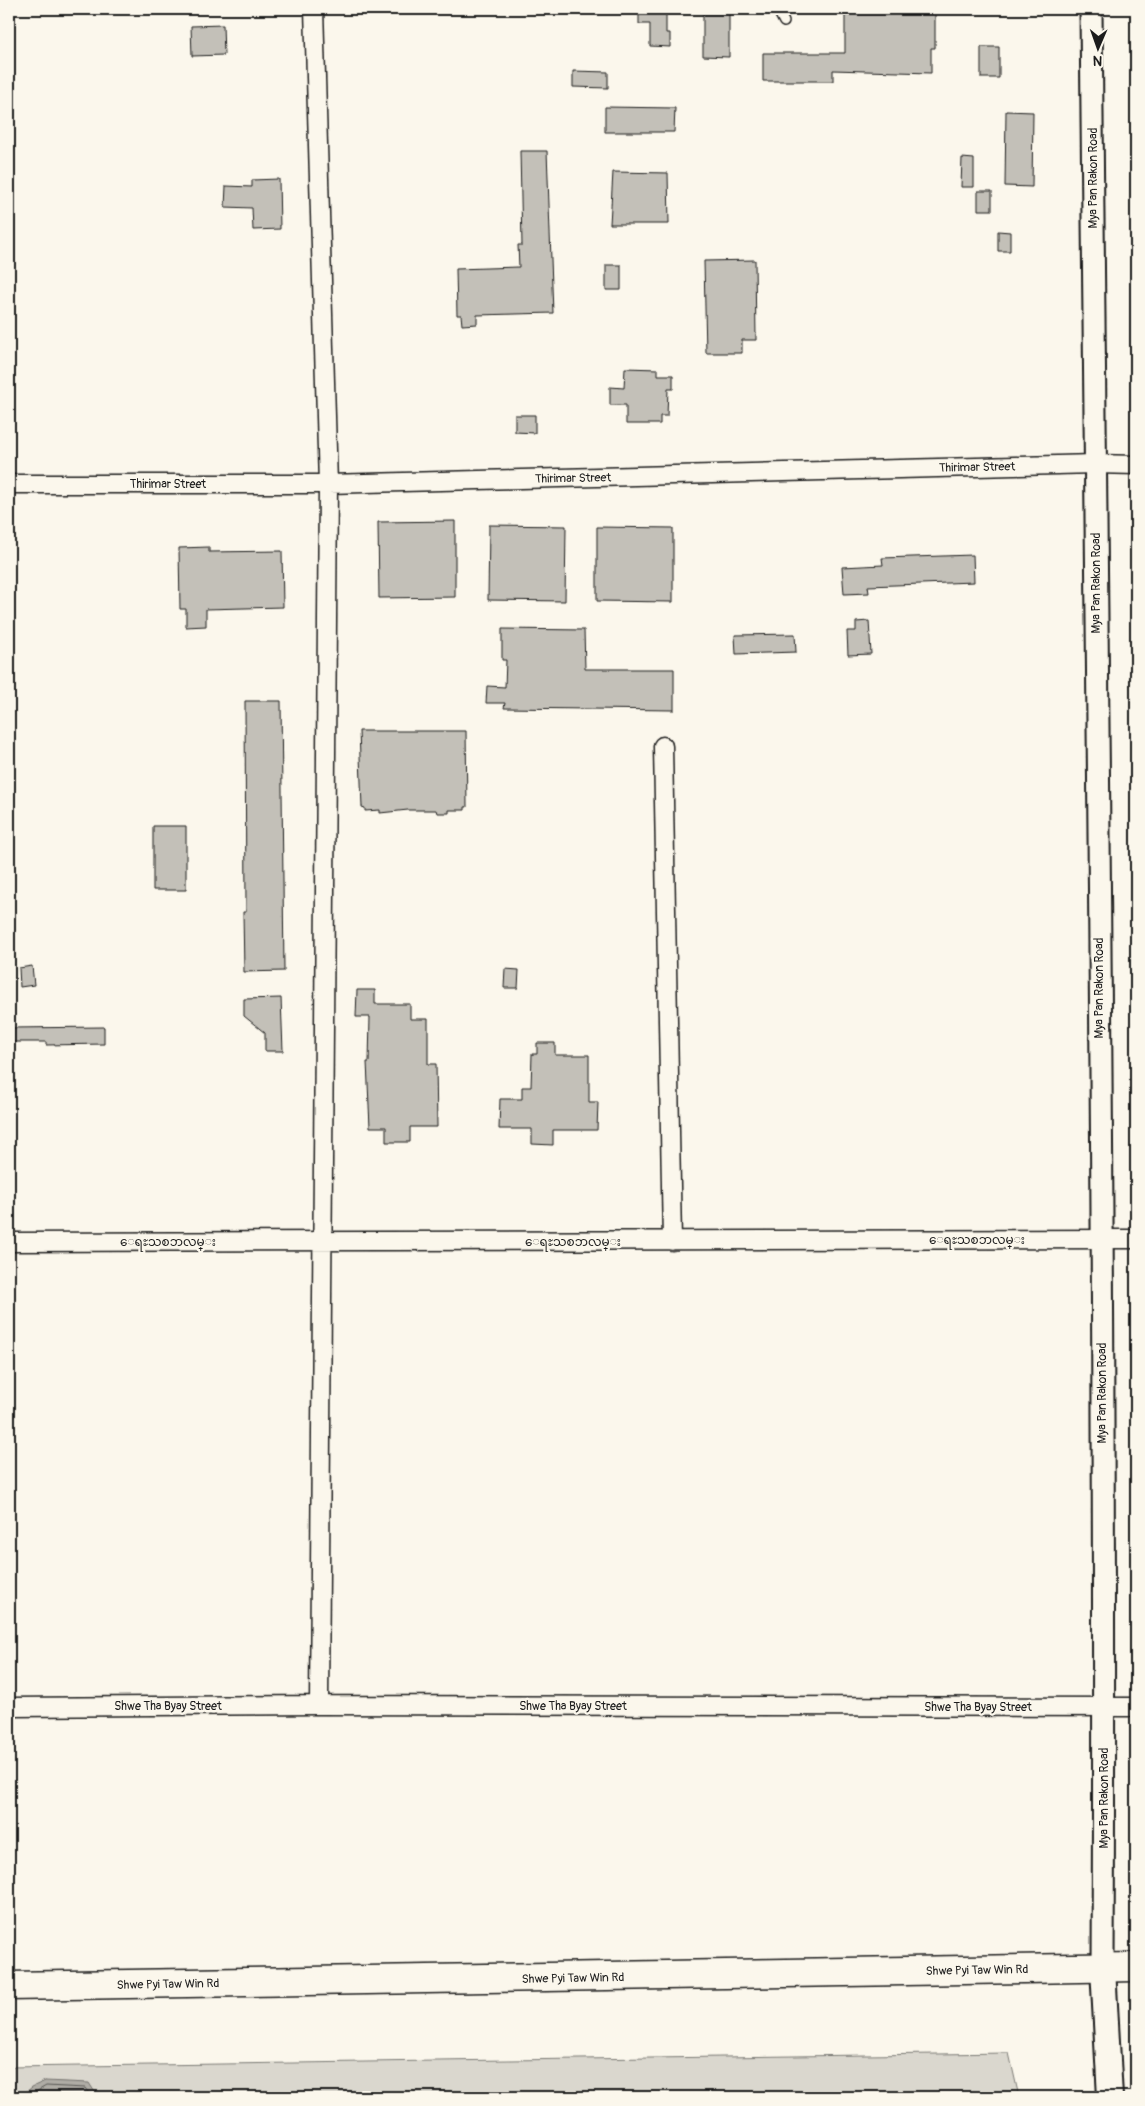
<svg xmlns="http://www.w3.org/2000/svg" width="1145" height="2106" font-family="Pangolin,'Noto Sans Myanmar',sans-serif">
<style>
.green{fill:#dad7ce;stroke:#7b7a75}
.water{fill:#afaca5;stroke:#74726e}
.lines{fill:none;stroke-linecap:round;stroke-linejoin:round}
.shore{stroke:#575653;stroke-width:1}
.building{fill:#c3c0b8;stroke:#1c1c1c}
.service-casing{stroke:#1c1c1c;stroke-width:12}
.minor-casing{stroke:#1c1c1c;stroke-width:21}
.tertiary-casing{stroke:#1c1c1c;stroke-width:25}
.secondary-casing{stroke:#1c1c1c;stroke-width:28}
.primary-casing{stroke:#1c1c1c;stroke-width:31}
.service{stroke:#fbf7ec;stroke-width:9}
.minor{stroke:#fbf7ec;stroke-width:18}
.tertiary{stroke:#fbf7ec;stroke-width:21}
.secondary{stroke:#fbf7ec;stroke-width:24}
.primary{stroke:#fbf7ec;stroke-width:28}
.labels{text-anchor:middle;stroke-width:4.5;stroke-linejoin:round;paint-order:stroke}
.street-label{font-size:12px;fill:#1c1c1c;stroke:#fbf7ec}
</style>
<rect width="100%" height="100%" fill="#fbf7ec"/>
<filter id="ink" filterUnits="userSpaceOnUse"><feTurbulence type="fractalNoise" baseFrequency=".02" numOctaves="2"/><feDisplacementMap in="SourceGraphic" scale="10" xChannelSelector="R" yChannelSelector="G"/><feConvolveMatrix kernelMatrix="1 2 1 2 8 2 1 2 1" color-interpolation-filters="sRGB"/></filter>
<g filter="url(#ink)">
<path class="green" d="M1009,2053L1019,2097H9V2067Z"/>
<path class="water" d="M45,2081L89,2083L98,2097H20L32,2087Z"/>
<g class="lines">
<path class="shore" d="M27,2097L46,2086L85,2088L92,2097
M37,2097L47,2093L81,2094L85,2097"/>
</g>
<path class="building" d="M639,9H666V33H670V47L650,46V24H639Z
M703,9H729V57L703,56Z
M898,9L935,10V48H931V73L833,70V81H763V53H845V14H898Z
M223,25L224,55L192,56L191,26Z
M981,47H999V78H981Z
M573,71L608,72V88L573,87Z
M605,107L675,108L674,132H605Z
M1006,111L1033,112L1032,187L1005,186Z
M520,151H547L553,313L477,315V324L462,325L461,315H457L456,269L519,267L518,245H522Z
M962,158L974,159V187H961Z
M613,172L668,173L669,224H610Z
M279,179L280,229L253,230L252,208L225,207L226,186L252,187V180Z
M978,191H992V210H978Z
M998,231L1010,232V251H998Z
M755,260L756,340H742V353H706L704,261Z
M606,265H621V290H606Z
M625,368L658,369V375H673V389H668L667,416H660V424H626V405H610V387L624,388Z
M515,415H535V433L515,432Z
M455,521V597L379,598L378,522Z
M489,525L566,526L565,601L488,600Z
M597,527L673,528V602L597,601Z
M209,547V552L282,551L283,607L206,609V626L186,627V609H180L179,548Z
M973,555L974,582L868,586L869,593L844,594L842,567L883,565L882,558Z
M869,621L871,654L848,655L847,631H856V622Z
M502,629L584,630L585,669H674V710L504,708L505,703H486L487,686L505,687L506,660H502Z
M795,634L796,652L736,654L735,635Z
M245,701H281L284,971L244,972L243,912H246Z
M359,731H466L467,807H465V810H449V813H437L436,810H408L380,813V810L365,811V808L362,807Z
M153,826H186V890H153Z
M32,966L34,985L20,987L19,968Z
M505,969L519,970L518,988H504Z
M357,990H375V1004H410V1019H428V1064H436L437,1127H410V1142H386V1127H370L367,1062H369L370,1017H356Z
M281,998L283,1051H265V1033L244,1016V999Z
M104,1027V1044L46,1045V1042H11V1028Z
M537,1043H555V1055H589V1102H598L597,1130H553V1145L532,1144V1129H499L500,1099H522V1087H531L532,1054H537Z"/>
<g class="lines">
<defs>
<path id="service" d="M777,9L784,22"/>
<path id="minor" d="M314,9L328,484L319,1705
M9,484H328L1095,464L1136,465
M663,746L672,1241
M9,1242L1136,1239
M9,1707L319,1705L1136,1707"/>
<path id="tertiary" d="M1091,9C1097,662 1106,1315 1103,1968"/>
<path id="secondary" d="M1103,1968L1110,2097"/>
<path id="primary" d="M9,1986L1136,1967"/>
</defs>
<use href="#service" class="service-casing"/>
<use href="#minor" class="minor-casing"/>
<use href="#tertiary" class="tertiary-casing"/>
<use href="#secondary" class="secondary-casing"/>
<use href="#primary" class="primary-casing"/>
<use href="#service" class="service"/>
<use href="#minor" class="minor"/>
<use href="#tertiary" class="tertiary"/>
<use href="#secondary" class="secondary"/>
<use href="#primary" class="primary"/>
</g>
</g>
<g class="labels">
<g class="street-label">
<text transform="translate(1093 178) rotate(-90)" y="4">Mya Pan Rakon Road</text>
<text transform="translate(977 467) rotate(-1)" y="4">Thirimar Street</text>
<text transform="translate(573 478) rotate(-1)" y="4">Thirimar Street</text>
<text x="168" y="488">Thirimar Street</text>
<text transform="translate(1096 583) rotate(-90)" y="4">Mya Pan Rakon Road</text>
<text transform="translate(1099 988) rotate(-90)" y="4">Mya Pan Rakon Road</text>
<text x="977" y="1244">ေရႊသစၥာလမ္း</text>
<text x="168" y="1246">ေရႊသစၥာလမ္း</text>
<text x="573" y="1246">ေရႊသစၥာလမ္း</text>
<text transform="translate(1102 1393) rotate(-90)" y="4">Mya Pan Rakon Road</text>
<text x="168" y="1710">Shwe Tha Byay Street</text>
<text x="573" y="1710">Shwe Tha Byay Street</text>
<text x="978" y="1711">Shwe Tha Byay Street</text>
<text transform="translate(1104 1798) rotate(-90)" y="4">Mya Pan Rakon Road</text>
<text transform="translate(977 1970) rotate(-1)" y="4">Shwe Pyi Taw Win Rd</text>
<text transform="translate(573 1978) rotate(-1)" y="4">Shwe Pyi Taw Win Rd</text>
<text transform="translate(168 1984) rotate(-1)" y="4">Shwe Pyi Taw Win Rd</text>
</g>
</g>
<rect width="1145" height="2106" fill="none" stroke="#fbf7ec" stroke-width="30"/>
<rect x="15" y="15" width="1115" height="2076" fill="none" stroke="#1c1c1c" stroke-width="2" filter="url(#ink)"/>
<g transform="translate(1098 48) rotate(182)" stroke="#fbf7ec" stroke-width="4" paint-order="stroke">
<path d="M0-4L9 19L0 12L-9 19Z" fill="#1c1c1c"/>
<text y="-8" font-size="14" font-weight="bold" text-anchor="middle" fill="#1c1c1c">N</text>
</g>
</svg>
